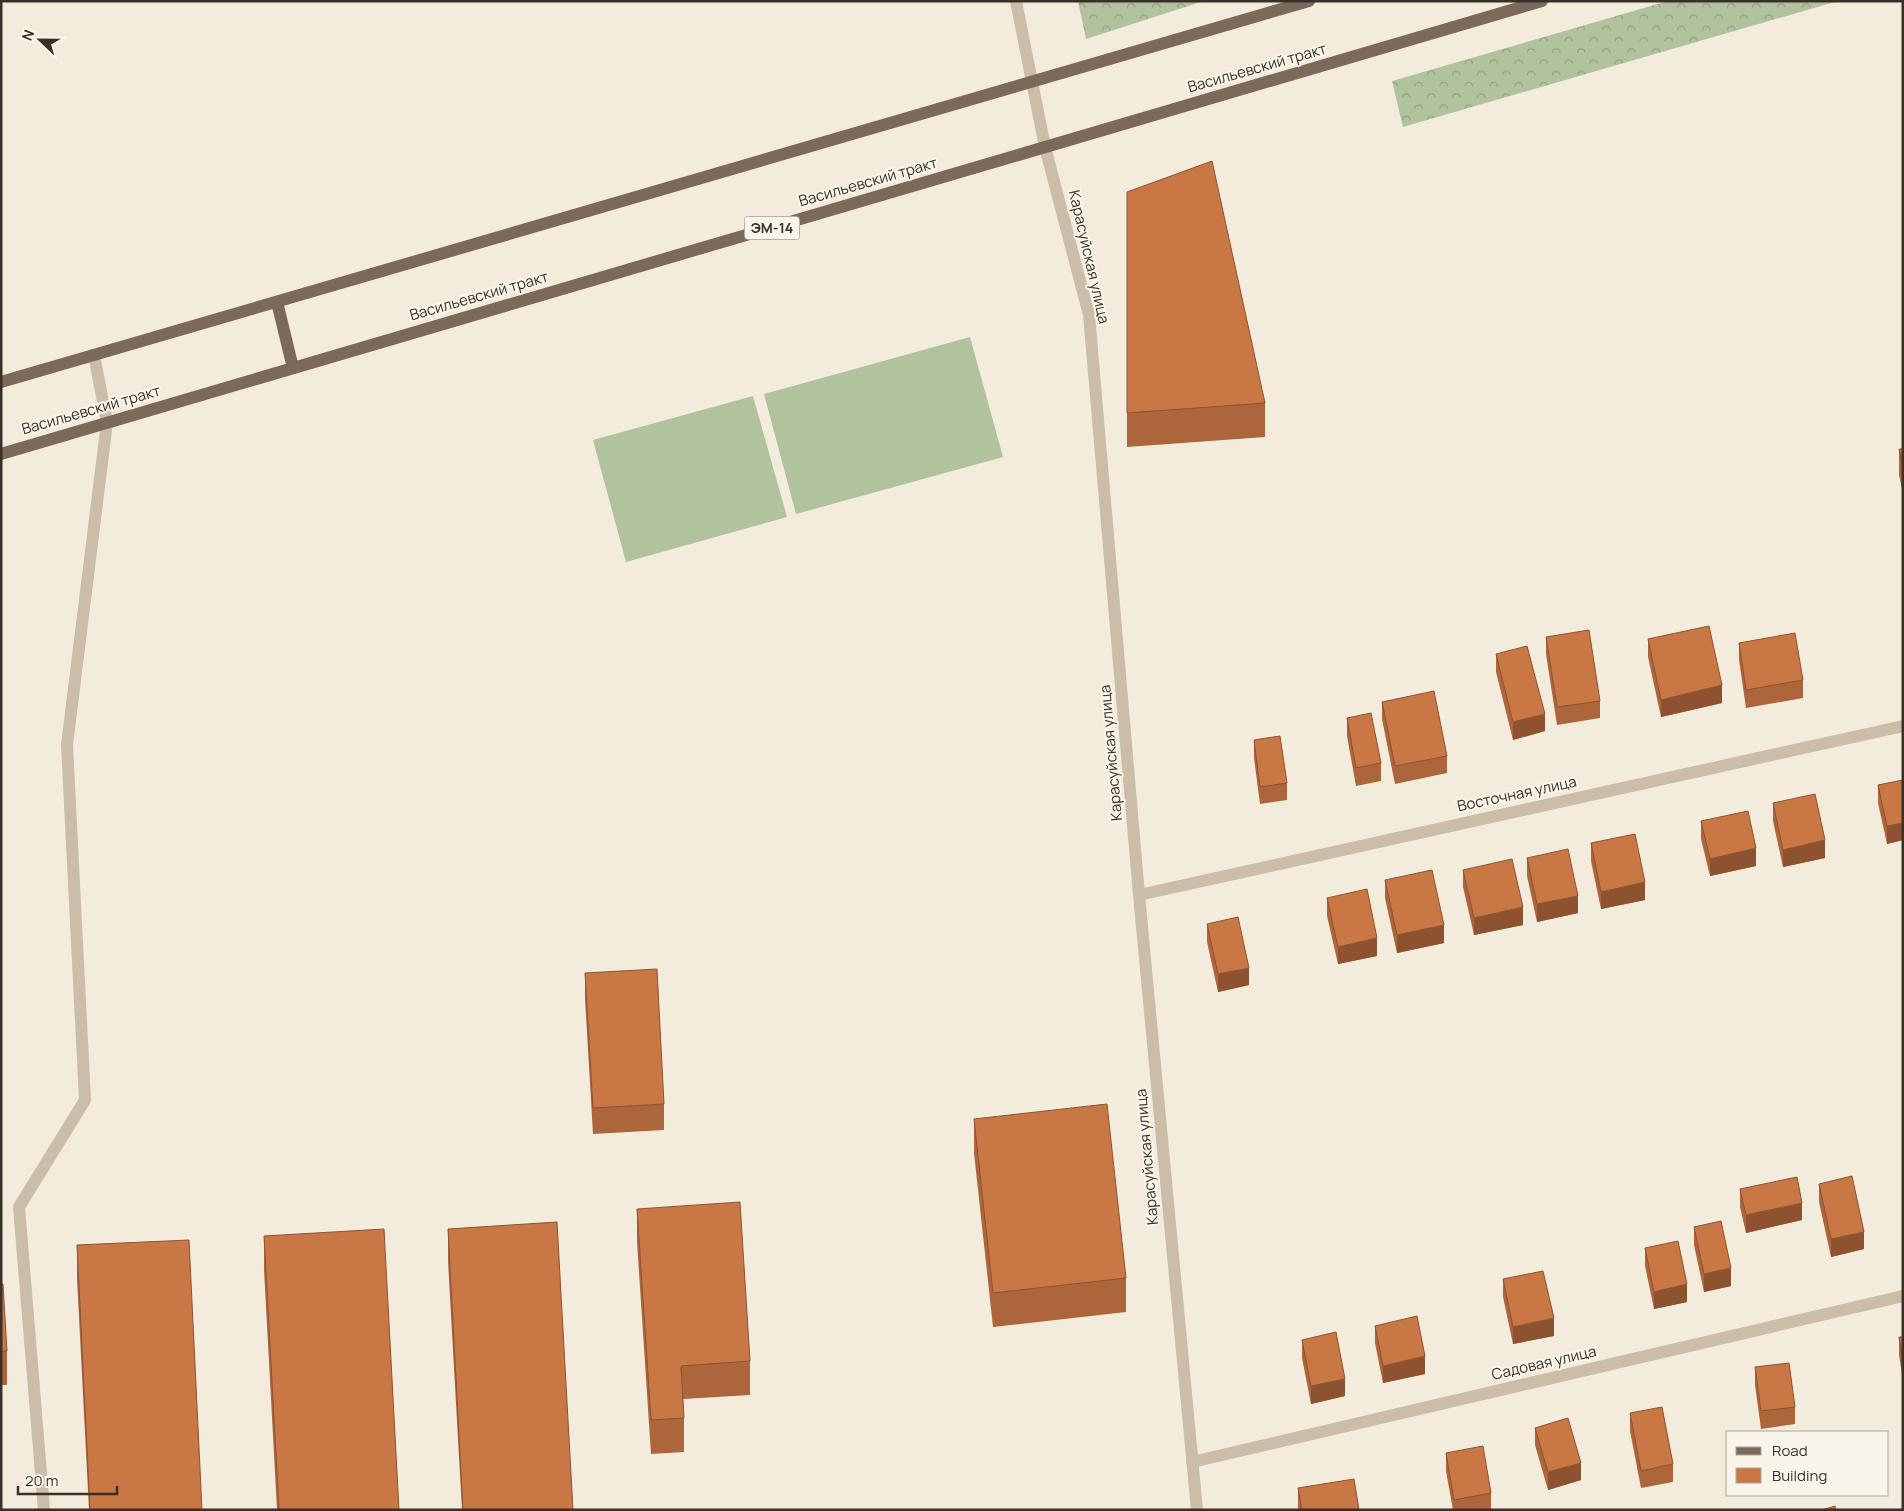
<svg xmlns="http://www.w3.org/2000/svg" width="1904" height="1511" font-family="Manrope,sans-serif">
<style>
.forest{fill:url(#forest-crowns)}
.garden{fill:#b1c39c}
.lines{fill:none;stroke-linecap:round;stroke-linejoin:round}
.lane{stroke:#ccbda8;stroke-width:12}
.street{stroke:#ccbda8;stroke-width:12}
.primary{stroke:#7b6959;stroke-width:12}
.wall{fill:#ad663b}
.shaded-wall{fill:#8d5330}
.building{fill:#c97745;stroke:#8d5330}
.labels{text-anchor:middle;stroke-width:4;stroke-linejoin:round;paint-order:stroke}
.shield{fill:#faf5ea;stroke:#726b63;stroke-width:1}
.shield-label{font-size:14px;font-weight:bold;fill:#383029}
.street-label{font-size:15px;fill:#383029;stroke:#faf5ea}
</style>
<defs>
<pattern id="forest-crowns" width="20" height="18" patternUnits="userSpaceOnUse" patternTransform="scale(1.25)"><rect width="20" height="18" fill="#b1c39c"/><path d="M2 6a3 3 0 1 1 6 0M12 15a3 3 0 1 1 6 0" fill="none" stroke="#919f7f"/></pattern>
</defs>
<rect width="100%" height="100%" fill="#f3ecdd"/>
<path class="forest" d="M1078,1H1204L1086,39Z
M1668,1H1838L1403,127L1392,81Z"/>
<path class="garden" d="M970,337L1003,457L796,514L764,394Z
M753,396L787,517L626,562L593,440Z"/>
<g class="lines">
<path class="lane" d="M44,1510L19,1207L85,1100L67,745L107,422L94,355"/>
<path class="street" d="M1016,1L1045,147L1089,315L1139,895L1197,1510
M1139,895L1903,726
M1192,1462L1903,1296"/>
<path class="primary" d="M277,302L293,368
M1,382L1309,1
M1,454L1542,1"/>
</g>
<path class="wall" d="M1127,192L1265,403V437L1127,447Z
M1899,449H1903V493L1899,475Z
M1546,637L1600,701V718L1557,725L1546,654Z
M1648,639L1722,703L1661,717L1648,657Z
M1739,643L1803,680V698L1746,708L1739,660Z
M1496,654L1545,731L1513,740L1496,672Z
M1382,702L1447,756V773L1395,784L1382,719Z
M1347,718L1381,763V781L1356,786L1347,736Z
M1254,740L1287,783V800L1260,804L1254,758Z
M1903,780V840L1887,844L1878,803V785Z
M1773,803L1825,858L1783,867L1773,821Z
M1701,821L1756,866L1710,876L1701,839Z
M1591,843L1645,900L1601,909L1591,861Z
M1527,858L1578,913L1537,922L1527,876Z
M1463,870L1523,925L1474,935L1463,887Z
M1385,880L1444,943L1397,953L1385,898Z
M1327,898L1377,956L1338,964L1327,916Z
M1207,924L1249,985L1218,992L1207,942Z
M585,973L664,1104V1130L593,1134L585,999Z
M974,1119L1126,1278V1312L993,1327L974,1153Z
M1819,1184L1864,1249L1831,1257L1819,1202Z
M1740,1189L1802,1220L1746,1233L1740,1207Z
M637,1209L750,1361V1395L683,1399L684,1418V1452L651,1454L637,1242Z
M1694,1227L1731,1286L1704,1292L1694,1245Z
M448,1229L573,1510H462L448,1262Z
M264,1236L399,1510H277L264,1270Z
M77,1245L202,1510H89L77,1279Z
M1645,1248L1687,1302L1654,1309L1645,1266Z
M1503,1279L1554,1336L1513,1344L1503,1297Z
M1,1284L7,1351V1385H1Z
M1375,1326L1425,1374L1383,1383L1375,1343Z
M1899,1337H1903V1381L1899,1355Z
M1302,1340L1345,1396L1311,1404L1302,1358Z
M1755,1367L1795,1407V1424L1761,1429L1755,1385Z
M1630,1413L1673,1464V1482L1641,1488L1630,1431Z
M1535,1428L1581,1480L1548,1490L1535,1445Z
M1446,1453L1491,1493V1510H1453L1446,1471Z
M1298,1488L1359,1510H1298Z"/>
<path class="shaded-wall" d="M1722,685V703L1661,717V700Z
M1545,714V731L1513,740V722Z
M1903,823V840L1887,844V826Z
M1825,840V858L1783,867V850Z
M1756,848V866L1710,876V859Z
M1645,882V900L1601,909V892Z
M1578,896V913L1537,922V904Z
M1523,907V925L1474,935V918Z
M1444,925V943L1397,953V935Z
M1377,938V956L1338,964V947Z
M1249,968V985L1218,992V974Z
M1802,1203V1220L1746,1233V1215Z
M1864,1232V1249L1831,1257V1239Z
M1731,1268V1286L1704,1292V1274Z
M1687,1284V1302L1654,1309V1292Z
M1554,1318V1336L1513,1344V1327Z
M1425,1356V1374L1383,1383V1366Z
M1345,1379V1396L1311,1404V1386Z
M1581,1463V1480L1548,1490V1472Z"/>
<path class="building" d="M1212,161L1265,403L1127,413V192Z
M1899,449H1903V467Z
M1709,626L1722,685L1661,700L1648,639Z
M1589,630L1600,701L1557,707L1546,637Z
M1795,633L1803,680L1746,690L1739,643Z
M1527,646L1545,714L1513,722L1496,654Z
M1434,691L1447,756L1395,766L1382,702Z
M1371,713L1381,763L1356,768L1347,718Z
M1280,736L1287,783L1260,787L1254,740Z
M1903,780V823L1887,826L1878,785Z
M1815,794L1825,840L1783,850L1773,803Z
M1748,811L1756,848L1710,859L1701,821Z
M1635,834L1645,882L1601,892L1591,843Z
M1568,849L1578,896L1537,904L1527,858Z
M1512,859L1523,907L1474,918L1463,870Z
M1432,870L1444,925L1397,935L1385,880Z
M1367,889L1377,938L1338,947L1327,898Z
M1238,917L1249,968L1218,974L1207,924Z
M657,969L664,1104L593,1108L585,973Z
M1107,1104L1126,1278L993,1293L974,1119Z
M1852,1176L1864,1232L1831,1239L1819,1184Z
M1797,1177L1802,1203L1746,1215L1740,1189Z
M740,1202L750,1361L681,1366L684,1418L651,1420L637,1209Z
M1721,1221L1731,1268L1704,1274L1694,1227Z
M557,1222L573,1510H463L448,1229Z
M384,1229L399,1510H279L264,1236Z
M189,1240L202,1510H90L77,1245Z
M1678,1241L1687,1284L1654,1292L1645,1248Z
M1543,1271L1554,1318L1513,1327L1503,1279Z
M1,1284H3L7,1351H1Z
M1417,1316L1425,1356L1383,1366L1375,1326Z
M1336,1332L1345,1379L1311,1386L1302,1340Z
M1899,1337H1903V1363Z
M1789,1363L1795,1407L1761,1411L1755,1367Z
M1662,1407L1673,1464L1641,1471L1630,1413Z
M1568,1418L1581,1463L1548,1472L1535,1428Z
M1483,1446L1491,1493L1454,1500L1446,1453Z
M1354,1479L1359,1510H1302L1298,1488Z
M1835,1506L1836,1510H1822Z"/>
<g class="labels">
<rect class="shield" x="744.5" y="216.5" width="55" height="23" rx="4"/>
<g class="shield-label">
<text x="772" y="233">ЭМ-14</text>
</g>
<g class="street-label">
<text transform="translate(1257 68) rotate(-16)" y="5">Васильевский тракт</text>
<text transform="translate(868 182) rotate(-16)" y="5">Васильевский тракт</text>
<text transform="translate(1089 257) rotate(77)" y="5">Карасуйская улица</text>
<text transform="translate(479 296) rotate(-16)" y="5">Васильевский тракт</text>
<text transform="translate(91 410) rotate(-16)" y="5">Васильевский тракт</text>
<text transform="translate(1111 753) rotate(-95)" y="5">Карасуйская улица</text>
<text transform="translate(1517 794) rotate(-12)" y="5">Восточная улица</text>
<text transform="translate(1147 1157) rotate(-95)" y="5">Карасуйская улица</text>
<text transform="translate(1544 1363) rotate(-13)" y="5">Садовая улица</text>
</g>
</g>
<rect width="1904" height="1511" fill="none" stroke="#383029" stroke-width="5"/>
<rect x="1726" y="1431" width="162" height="65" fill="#faf5ea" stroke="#aca69d"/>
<rect x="1736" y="1447" width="25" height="8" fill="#7b6959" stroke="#aca69d"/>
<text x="1772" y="1456" font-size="15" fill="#383029">Road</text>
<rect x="1736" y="1468" width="25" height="15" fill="#c97745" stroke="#aca69d"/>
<text x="1772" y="1481" font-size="15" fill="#383029">Building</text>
<g transform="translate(40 40) rotate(292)" stroke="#faf5ea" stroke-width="4" paint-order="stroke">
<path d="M0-4L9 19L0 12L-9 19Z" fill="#383029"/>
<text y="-8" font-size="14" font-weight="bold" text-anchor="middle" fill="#383029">N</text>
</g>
<path d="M18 1486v8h99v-8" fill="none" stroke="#383029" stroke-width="2.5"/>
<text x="25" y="1486" font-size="15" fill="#383029" stroke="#faf5ea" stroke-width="4" paint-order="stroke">20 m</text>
</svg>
